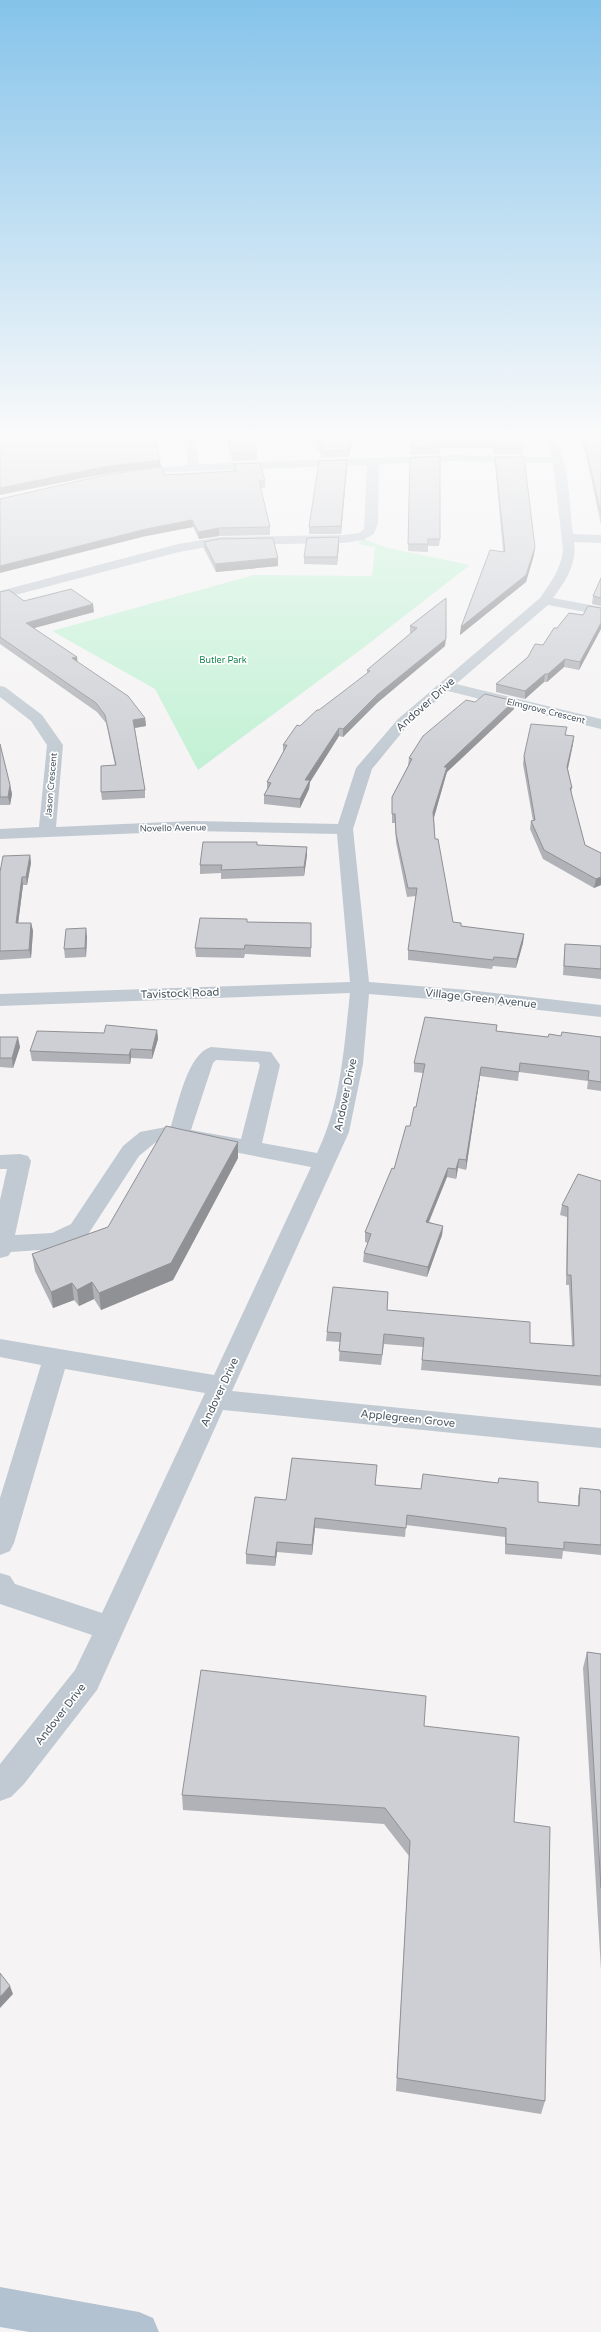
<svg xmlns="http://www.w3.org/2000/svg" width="601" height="2332" font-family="'Varela Round',sans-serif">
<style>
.green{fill:#c3f1d5}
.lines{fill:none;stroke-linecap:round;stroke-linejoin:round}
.minor{fill:#c1cad2;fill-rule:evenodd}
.major{fill:#b3c2d1;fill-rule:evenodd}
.wall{fill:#b0b2b7}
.shaded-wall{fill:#909195}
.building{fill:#cdcfd5;stroke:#909195}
.labels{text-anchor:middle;stroke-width:3.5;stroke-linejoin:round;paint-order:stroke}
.far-park-label{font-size:9px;fill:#17864f;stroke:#fff}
.far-street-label{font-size:9px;fill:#4a5661;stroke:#fff}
.street-label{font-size:11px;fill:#4a5661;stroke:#fff}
</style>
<rect width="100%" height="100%" fill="#f5f3f3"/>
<path class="green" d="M363,539L388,548L470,565L363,648L198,770L155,689L52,631L254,575L372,576L375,547L358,544Z"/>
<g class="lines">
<path class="minor" d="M185,436H195L199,464L453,455L552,457L550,447L541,436H552C570,458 569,505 573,534L601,535V543L574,542C577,565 566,580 553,598L601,607V615L548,605L456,684L601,719V729L448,691L408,725L372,769L353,829L369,982L468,990L601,1005V1017L468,1002L369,994L363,1064L349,1132L232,1391L601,1428V1448L223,1410L97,1690L24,1784L11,1797L0,1801V1764L75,1670L92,1635L0,1604V1573L10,1576L15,1584L102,1613L205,1393L65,1369L14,1543L10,1551L0,1555V1498L41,1365L0,1357V1339L214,1375L311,1167L167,1139L156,1142L139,1156L87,1236L55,1249L11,1252L8,1256L0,1258V1200L7,1169H0V1155L20,1154L28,1156L31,1161L15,1235L52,1233L71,1224L123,1146L140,1132L171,1126C178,1104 188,1053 211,1047L271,1052L280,1065L262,1143L317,1153C341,1104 344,1047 350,993L0,1006V994L350,982L337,834L191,831L0,839V829L39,827L47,745L31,721L0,697V686L5,687L42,715L63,745L56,827L191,821L338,824L356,768L398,719L540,598C551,582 561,569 563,550L553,463L453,461L379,464L378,523L374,534L363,540L343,543L219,545L179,552L0,599V591L178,544L219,537L343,535L359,533L364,529L367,465L168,472L132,477L126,474L132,471L188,465ZM216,1060L258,1062L260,1065L241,1139L191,1130L213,1063Z"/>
<path class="major" d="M0,2287L139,2312L153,2318L159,2332H29L0,2327Z"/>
</g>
<path class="wall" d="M226,436H252L257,452V460L232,461Z
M313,436H352V441L349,457L320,458L321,451H318Z
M411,436H522L523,447V455L494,454L493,448H441L440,454L410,455Z
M580,436H601V525L585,451Z
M495,457L535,547L534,555L526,582L460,635L461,627L503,551L495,463Z
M410,458L440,539L439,546H428V552L408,551Z
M234,464L265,481V488H260L270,527V535L219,536L199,539L193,527L146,536L164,475L234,472Z
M347,467L341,534H309V527Z
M204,542L278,558V566L216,572L204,549Z
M339,545L337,565L304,564V557Z
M601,578V606L592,604L593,596Z
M0,592L24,601L94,612L34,628L145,718L146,726L135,728L145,790V798L102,800L101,792L115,765L106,723L97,712L0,644Z
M446,598L445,646L377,703L343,737L339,736L310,782L309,789L300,808L264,804V795L267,789V782L283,753V745L300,726L367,674V670L410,634V626Z
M601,608V629L579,670L564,667L547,682H544L525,699L496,692V684L543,645L557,628L583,615Z
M475,702L514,709L447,772L446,775L434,817L435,839L453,922L461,926L524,934L523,943L516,968L493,966L492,969L408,960V950L416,896L407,897L396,842L395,823H392V797L408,766L409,758Z
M566,735L574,736L573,744L568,769L572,788L571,794L585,845L601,853V885L594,888L543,859L530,829L531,821H533L523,764L524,756Z
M0,744L10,785L12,794L10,805H0Z
M30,855L31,863L27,885H23L18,923H31L33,931L31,958L0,960V872Z
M307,855L304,876L221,879V873L200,874V865Z
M247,919V922L311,923V957L245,954L244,958L196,957L195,948Z
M87,937L86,957L65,958L64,949Z
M565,944L601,946V979L563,975L564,953Z
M157,1030L158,1039L152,1059L131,1058L130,1064L32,1061L30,1051L104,1033Z
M497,1031L548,1037L561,1036L601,1037V1091L587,1089L588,1081L519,1072L518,1081L480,1076L466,1170L458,1168L456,1179L447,1177L429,1222L443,1226L442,1235L427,1277L363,1262L364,1253L368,1243L365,1242V1232L394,1169L410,1126L416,1107L423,1073L414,1072V1063Z
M0,1037L20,1047L13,1068L0,1067Z
M238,1158L173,1280L101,1310L94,1299L79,1306L74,1300L53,1308L35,1271L32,1254L108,1227Z
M601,1181V1386L421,1370L423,1347L384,1344L381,1365L339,1361L340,1342L326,1341L327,1332L388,1292L387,1310L530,1343L572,1346L569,1285H566L567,1217L560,1215L562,1205Z
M376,1475L375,1485L421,1489L498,1483L499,1478L538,1502L578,1506V1497L580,1488L601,1494V1555L563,1551L562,1559L505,1554V1537L406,1525L405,1537L315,1528L312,1555L277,1552L275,1566L246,1564V1554L286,1500Z
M587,1652L601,1654V1970L583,1668Z
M424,1726L514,1822L545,2101L541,2114L396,2091L409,1856L384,1824L183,1810L182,1795Z"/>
<path class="shaded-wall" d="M352,436V441L349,457V450Z
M160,460L161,467L109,473L0,495V488L108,466Z
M347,460V467L341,534V526Z
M192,520L193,527L146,536L0,573V566L146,529Z
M219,528V536L199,539L198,532Z
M339,537V545L337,565V557Z
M535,547L534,555L526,582L460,635L461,627Z
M278,558V566L216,572L215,564Z
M93,604L94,612L27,630L26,623Z
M601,623V629L579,670L580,662Z
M446,639L445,646L377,703L343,737V729L377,695Z
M77,657L78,665L72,658Z
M565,659L564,667L547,682L548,674Z
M545,674L544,682L525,699V691Z
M514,701V709L447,772L446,775L433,821V812L444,767Z
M145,718L146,726L134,728L133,720Z
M339,728V736L310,782L309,789L300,808V799L305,780Z
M574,736L573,744L566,776L567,767Z
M10,785L12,794L10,805L8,797Z
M307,847V855L304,876V867Z
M30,855L31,863L27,885L26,877Z
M22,877L23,885L17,932L16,923Z
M601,877V885L594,888L596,879Z
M31,923L33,931L31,958L29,950Z
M86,928L87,937L86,957L85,948Z
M524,934L523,943L516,968L517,959Z
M157,1030L158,1039L152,1059V1050Z
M18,1037L20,1047L13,1068L12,1058Z
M131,1049V1058L130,1064L129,1055Z
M481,1067L480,1076L466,1170V1160Z
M238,1142V1158L173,1280L101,1310L99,1293Z
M459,1159L458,1168L456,1179V1169Z
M448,1168L447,1177L425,1231L426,1222Z
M443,1226L442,1235L427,1277L428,1267Z
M92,1282L94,1299L79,1306L77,1290Z
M72,1283L74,1300L53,1308L51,1292Z
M315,1518V1528L312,1555V1545Z
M277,1542V1552L275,1566V1557Z
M10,1986L13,1994L0,2008V1997Z"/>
<path class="building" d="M0,436H155L160,460L108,466L0,488Z
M227,436H252L257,452L231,453Z
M316,436H352L349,450L320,452L322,444H319Z
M411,436H522L523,447H495L494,441H441V446L411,447Z
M583,436H601V514L585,444Z
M440,456V539H428V544H408L410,458Z
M495,457H524L535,547L526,575L461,627L490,550L505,552Z
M347,460L341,526L309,527L319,461Z
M260,463L265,481H259L270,527L219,528L198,532L192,520L146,529L0,566V499L109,474L162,467L164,475L236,471L234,464Z
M339,537L337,557H304L307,538Z
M273,538L278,558L215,564L204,542L219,539Z
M601,578V598L593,596Z
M71,589L93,604L26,623L77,657L72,658L128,696L145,718L133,720L145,790L101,792V766L116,765L105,715L96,703L0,637V592L9,590L24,601Z
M446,598V639L377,695L343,729L339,728L305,780H310L300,799L264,795L271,783L267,782L287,745H283L297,725L300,726L317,710H319L370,671L367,670L417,628L410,626Z
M588,606L601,608V623L580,662L565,659L548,674H545L525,691L496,684L528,657L535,644L543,645L554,628H557L569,613L583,615Z
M485,694L514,701L444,767H447L433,812L435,839H438L453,922L461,923V926L524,934L517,959L494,957L493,960L408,950L417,888H408L396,834L395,814H392V797L412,759L409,758L423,736L466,700L475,702Z
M531,724L567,727L565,735L574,736L567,767L572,788H570L585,845L601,853V877L596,879L544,850L531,821L535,820L524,756Z
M0,744L10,785L8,797H0Z
M203,842H257V845L307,847L304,867L221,870L222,865H200Z
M30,855L26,877H22L16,923H31L29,950L0,951V872L3,856Z
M200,918L247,919V922L311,923V948L245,945L244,949L195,948Z
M86,928L85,948L64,949L66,929Z
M565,944L601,946V969L564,966Z
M425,1017L497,1025L496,1031L548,1037L549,1034L561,1036L562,1032L601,1037V1082L588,1080L589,1071L520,1063L519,1072L481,1067L466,1160L459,1159L456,1169L448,1168L426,1222L443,1226L428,1267L364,1253L371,1234L365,1232L392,1168L394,1169L406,1126H410L414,1107H416L425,1064L414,1063Z
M106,1025L157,1030L152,1050L131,1049L129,1055L30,1051L37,1031L104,1033Z
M0,1037H18L12,1058H0Z
M166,1126L238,1142L171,1263L99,1293L92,1282L77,1290L72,1283L51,1292L32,1254L108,1227Z
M578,1174L601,1181V1376L422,1360L424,1338L384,1334L382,1355L339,1351L341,1333L327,1332L333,1287L388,1292L387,1310L530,1322V1343L574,1346L571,1275H567L568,1207L562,1205Z
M292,1458L377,1465L375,1485L421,1489L423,1474L498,1483L499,1478L538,1482V1502L579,1506L580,1488L600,1490L601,1494V1545L564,1542V1549L506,1544V1528L407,1515L406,1528L315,1518L312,1545L277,1542L275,1557L246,1554L255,1497L286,1500Z
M587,1652L601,1654V1888Z
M201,1670L426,1696L424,1726L519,1737L514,1822L550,1827L545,2101L397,2078L410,1841L385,1808L182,1795Z
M0,1973L10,1986L0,1997Z"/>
<linearGradient id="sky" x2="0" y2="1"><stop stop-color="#85c3ea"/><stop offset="0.57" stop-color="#fafafa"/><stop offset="1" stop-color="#fafafa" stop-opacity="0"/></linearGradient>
<rect width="601" height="763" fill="url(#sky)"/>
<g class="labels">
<g class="far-park-label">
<text x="223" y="663">Butler Park</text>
</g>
<g class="far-street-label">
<text transform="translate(546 711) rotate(14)" y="3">Elmgrove Crescent</text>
<text transform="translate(51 785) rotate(-85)" y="3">Jason Crescent</text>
<text transform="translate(173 828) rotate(-1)" y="3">Novello Avenue</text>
</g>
<g class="street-label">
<text transform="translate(425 704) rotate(-42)" y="4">Andover Drive</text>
<text transform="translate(180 993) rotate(-2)" y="4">Tavistock Road</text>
<text transform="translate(481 998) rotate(6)" y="4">Village Green Avenue</text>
<text transform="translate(345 1095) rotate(-78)" y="4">Andover Drive</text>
<text transform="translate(219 1392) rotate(-65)" y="4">Andover Drive</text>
<text transform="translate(408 1418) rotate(6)" y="4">Applegreen Grove</text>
<text transform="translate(60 1714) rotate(-52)" y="4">Andover Drive</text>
</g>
</g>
</svg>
